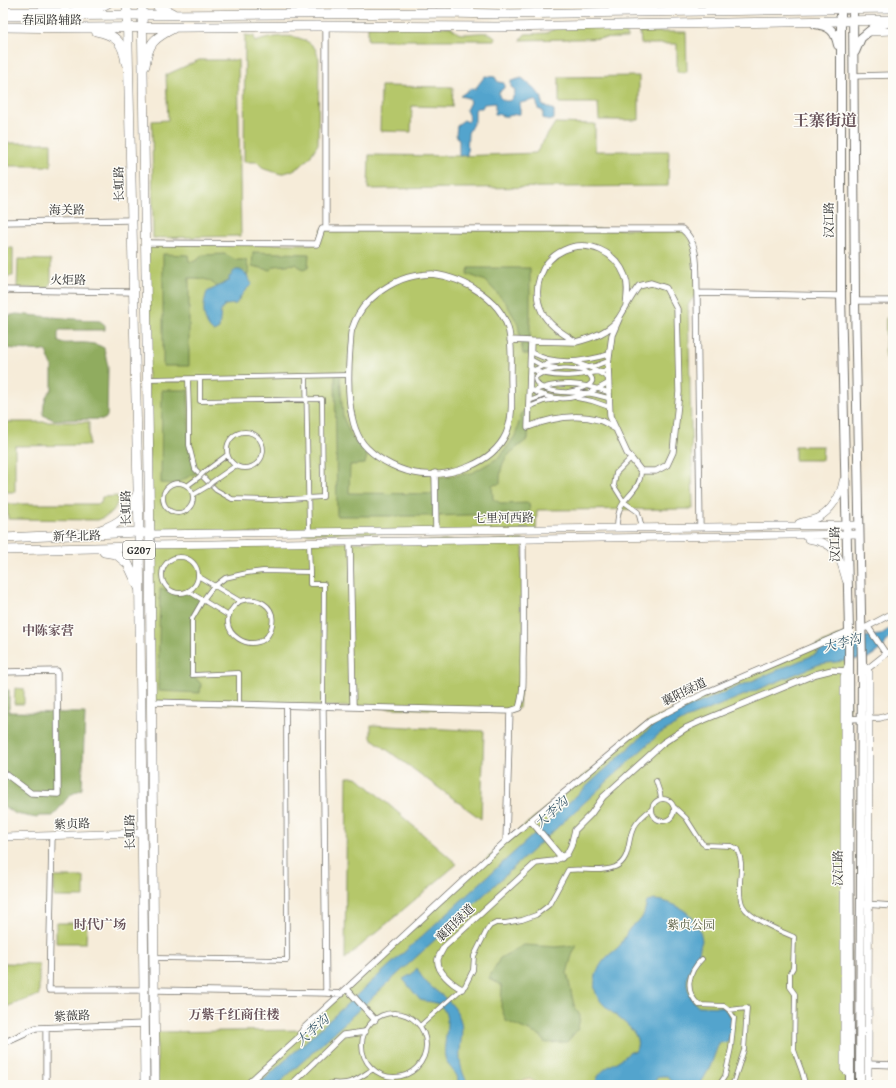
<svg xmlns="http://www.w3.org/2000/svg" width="896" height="1088" font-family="'Gentium Book Plus','Noto Serif SC',serif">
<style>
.green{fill:#b5c76a;stroke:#70794a}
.forest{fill:#90ac5e;stroke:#5e6c44}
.sand{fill:#eeda9e;stroke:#8c8264}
.water{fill:#53a4cd;stroke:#3f687c}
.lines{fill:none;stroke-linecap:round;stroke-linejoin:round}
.pedestrian-casing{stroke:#726f68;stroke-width:5.5}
.minor-casing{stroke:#726f68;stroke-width:7}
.tertiary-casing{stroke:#726f68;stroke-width:8}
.secondary-casing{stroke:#726f68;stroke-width:10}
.primary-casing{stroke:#726f68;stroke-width:10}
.trunk-casing{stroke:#726f68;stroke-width:10}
.pedestrian{stroke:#fff;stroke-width:4}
.minor{stroke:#fff;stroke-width:5.5}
.tertiary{stroke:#fff;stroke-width:7}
.secondary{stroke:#fff;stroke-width:8}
.primary{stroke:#fff;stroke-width:9}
.trunk{stroke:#fff;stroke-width:9}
.pedestrian-bridge-casing{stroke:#726f68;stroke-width:5.5;stroke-linecap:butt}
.pedestrian-bridge{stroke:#fff;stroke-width:4}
.labels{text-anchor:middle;stroke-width:3;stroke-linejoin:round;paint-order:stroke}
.shield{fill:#fdfcf7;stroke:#6a6a68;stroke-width:1}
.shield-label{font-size:11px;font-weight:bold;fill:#2b2b2b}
.street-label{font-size:12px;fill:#2b2b2b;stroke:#fdfcf7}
.park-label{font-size:12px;fill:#545a3e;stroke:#fdfcf7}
.neighbourhood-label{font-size:13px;font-weight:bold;fill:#69545b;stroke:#fdfcf7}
.water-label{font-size:13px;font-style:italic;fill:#3b5b6c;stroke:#fdfcf7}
.district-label{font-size:16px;font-weight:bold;fill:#69545b;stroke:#fdfcf7}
</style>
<rect width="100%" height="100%" fill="#fdfcf7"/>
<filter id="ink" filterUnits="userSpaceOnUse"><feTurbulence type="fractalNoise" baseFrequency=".025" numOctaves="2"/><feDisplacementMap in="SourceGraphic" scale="8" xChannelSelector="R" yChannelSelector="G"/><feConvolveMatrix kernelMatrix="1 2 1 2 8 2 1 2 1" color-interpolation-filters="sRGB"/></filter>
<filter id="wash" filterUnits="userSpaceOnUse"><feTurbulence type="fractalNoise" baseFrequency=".012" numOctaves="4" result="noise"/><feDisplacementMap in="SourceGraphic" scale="16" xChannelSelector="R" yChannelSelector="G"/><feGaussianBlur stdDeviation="0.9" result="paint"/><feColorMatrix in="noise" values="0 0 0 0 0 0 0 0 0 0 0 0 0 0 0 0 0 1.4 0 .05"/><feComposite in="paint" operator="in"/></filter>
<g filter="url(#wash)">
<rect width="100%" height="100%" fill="#f6ecd9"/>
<path class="green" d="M627,25V38L520,40L525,34L546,33L560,26Z
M368,26L450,27C452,28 455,31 458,33C468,37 492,26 496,40H368Z
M640,32H686L687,72H677V44H641Z
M245,35L254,36L255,42C272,36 299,31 314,47C316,49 317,55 319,58L318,144L310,157L301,166L291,171L281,174L264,169L257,162H244Z
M199,60H238L241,236L153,238L152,121L168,120L166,75Z
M639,76V120H599L598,103H559V77Z
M381,86L453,87L452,107L412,106L411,132L380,131Z
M555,123L595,124V151H669L668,186L368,189L369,155L459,156L536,153Z
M8,143H51V166H9L3,163V144Z
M322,229H682L694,244L697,293L688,305L693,509L537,510L536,532L150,534L146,243L317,244Z
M4,248H13V276H3Z
M18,259L51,260V282L49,288H17Z
M886,318L893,319V358H885Z
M3,422H89V445L15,446V492H3Z
M795,446H823L822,460H795Z
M118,496C117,510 111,515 98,520L8,519L7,504H99L101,503L102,497Z
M523,540L524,632L519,708L510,711L152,702L150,545Z
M849,631L850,1085H157V1032L303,1030L506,841L650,721Z
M15,688L24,689V704H14Z
M371,725L484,731L481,819L371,738Z
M347,777H357L457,864L345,959Z
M54,877H84V897H54Z
M56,923H87L86,943H56Z
M3,963L39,964V995L3,1008Z"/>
<path class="forest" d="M253,252L309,254L308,268L303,270L296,264L275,266L270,270L252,266Z
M163,254L188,255L189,261C195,263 198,259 203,255L225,254L236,260H246L249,271L247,277L245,273L232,276L229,281L217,287C209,278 200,278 189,278V366H163Z
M469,268H530V354H523L518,324L506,303L486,281L467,274Z
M16,314L100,321L105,325V330H60L58,332V341L61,343C75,344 91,340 104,348L108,367L107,416L105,419L54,420L43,415L44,404L47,395L52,389V366L46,351L3,348V317Z
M335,375H340L343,417L352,438L367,455L365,464L350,465L349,493L435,494V479L472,473L500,457L515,436L522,412H529L528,439C508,455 500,457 500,484L492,485L493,499L502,504L529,503L530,513L436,516H337Z
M162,390H188L189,445L198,472L174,484L161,483Z
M160,589C170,589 178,595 188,591L203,600L192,619V674L201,684L200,693L158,691Z
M3,690H9V712L85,713L82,789L70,795L53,816H39L37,818L16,814L3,806Z
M524,945L556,947L577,945L572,955L567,973L574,1005L580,1016L578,1029L567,1042L545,1043L541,1036L506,1021L501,1007L502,986L489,978L500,958Z"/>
<path class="sand" d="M530,1079L540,1085H512L515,1082Z"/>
<path class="water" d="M485,76L495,77L498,82L504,83V88L499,92V96C506,105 514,101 515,90L511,87V81L522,78L535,89L542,98V105L554,110V119C549,122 547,121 543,118V111L538,109L537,103L534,100L520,103V114C512,114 506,119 498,114H495V103L484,104L482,108H477L475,110V120L468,133L467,155L459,156V140L456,135L457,125L464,120L468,122L470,119L466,110L470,102L468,98L460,96L470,89H475Z
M236,270H240L245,273L252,284L243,293L236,304L225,305L221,311L219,329L214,332C202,323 202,306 207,292L229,281V277L232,275V273Z
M893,626V636L887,640L883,648L868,658L820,664L686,719L659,734L277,1085H258L653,726L683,710L816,654L828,644L842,639L880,635Z
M655,900C677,902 700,916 702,941C699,947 700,953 697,959C695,963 692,966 690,970C684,982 688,994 696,1005L698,1006L723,1007L732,1018L728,1042L719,1043L710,1067L700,1085H675L668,1076H661L657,1078L653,1085H596C596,1071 611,1066 621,1059C625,1057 628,1054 630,1051L635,1052C649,1027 600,1014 595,990C593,979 598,967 605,959C610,953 617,950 621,944C624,939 626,933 630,928C633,924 638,923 641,919C645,913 645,908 647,902Z
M417,968C426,991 450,994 459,1016C464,1028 461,1038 460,1050C459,1063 462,1074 469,1085H458C458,1082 458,1078 457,1076C453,1069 447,1066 445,1057C442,1042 455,1014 438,1004C433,1001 425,1002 420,1000L403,979L412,974Z"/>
</g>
<g filter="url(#ink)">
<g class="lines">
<defs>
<path id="pedestrian" d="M530,352C536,354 542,358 548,359C568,364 590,360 610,354
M530,359L543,366L556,368
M574,362L591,368L608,378
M530,368C553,381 584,375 608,370
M576,369L595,366L608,361
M532,371L549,363L558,362
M306,376L309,532
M148,379L349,375
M188,379L189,412V445L195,469L216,490L232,499L272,500L323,497L322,399L200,401V378
M529,389C559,405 581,399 608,383
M533,391C560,380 581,383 608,392
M568,392C574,391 598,386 591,377C584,364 544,367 535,378C536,395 574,392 586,393C594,394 601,396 608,398
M577,398L592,401L609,407
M529,401L545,395
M529,407L544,401L557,399
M227 450a18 18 0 1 1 36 0a18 18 0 1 1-36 0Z
M631,458L616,473L614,486L624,502L638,512L642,527
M203,473L227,455
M212,482L235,466
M163 498a15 15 0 1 1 30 0a15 15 0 1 1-30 0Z
M187,486L199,477
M193,495L208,486
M617,528C617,519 618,510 623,503C631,492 641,486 641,471
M162 575a18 18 0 1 1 36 0a18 18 0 1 1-36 0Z
M310,572V584H324L323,706
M198,576L240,601C257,596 276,605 272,625C264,665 202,630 240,601
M188,591L229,616
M239,704V673L192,675V619L203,600L212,588L225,578L247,573L263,571L310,572L309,543
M656,781L660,793L661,799
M652 810a11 11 0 1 1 22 0a11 11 0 1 1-22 0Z
M673,806L686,818L702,843L705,845L731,846L737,849C743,861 741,869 740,882C740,890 739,899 743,906C750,919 780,931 794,937L793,968L790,973V987L795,994L794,1050L802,1072L805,1083L804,1085
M154,958L287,960L286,705
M702,959C688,972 684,991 699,1005L724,1006L729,1010L734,1018L731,1048L725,1076L719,1085
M729,1010L747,1008L744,1050L734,1081L731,1085
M362 1045a32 32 0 1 1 64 0a32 32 0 1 1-64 0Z
M420,1026L465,986L473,970L474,956L487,930L490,926L496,923H505L522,920L536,915L549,905L568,870C583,868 600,873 615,867C631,860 627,841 633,829C638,820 644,814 652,809
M328,1085L331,1083C352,1085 356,1080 373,1069"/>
<path id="minor" d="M625,3V12
M326,26V229
M853,76L893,75
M3,222L132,220
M146,243L317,244L322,229H682C700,243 696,272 697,293L841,296
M432,274C465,278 506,301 510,338C512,350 511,364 511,377C511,395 514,416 506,434C492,464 451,477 421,474C402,472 380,461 367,448C345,427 348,374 350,347C351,341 350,334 352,329C355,320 361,309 367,303C378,291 397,279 414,276C420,275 426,274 432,274Z
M3,290L134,292
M697,293L700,527
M855,301H893
M619,319L612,335L608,365L610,416L627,453L641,471H656L667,465L673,452L679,392L677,309L666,288L651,283L639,286C631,296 626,307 619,318C610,332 592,338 576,342C564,334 549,326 542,312C531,289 541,260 564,250C588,239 616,252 625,276C629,286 627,296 626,306
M510,340L531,341
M576,342L531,341L528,427C551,418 575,413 599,420C605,422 610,426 616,429
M435,473L436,530
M350,543L353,706
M868,627L886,654L893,649
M865,628L893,613
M866,670L886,654
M3,672L57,671L58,794L31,793L3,772
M152,702L510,711L519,708C524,693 523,676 523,660C524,620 523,580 523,540
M323,706L326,993
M846,719L880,718L893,714
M531,821L562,858
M52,836L49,990H144
M506,841L510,711
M865,904L893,906
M347,989L375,1020
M462,989C452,984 436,971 438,959C439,955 442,951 444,947L536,863L554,861L567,854L571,846L575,830L591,814L603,797L663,743L686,728L699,722L816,674L832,670L846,671
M154,990L326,993L342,994
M46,1028V1085
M3,1043L36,1028L144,1024
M868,1064L893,1065
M246,1085L298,1038L304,1028L506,841L650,721L705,693L849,631
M291,1085L343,1035L365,1032"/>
<path id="tertiary" d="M3,11H68L94,9
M868,32L893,31
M799,523C805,521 812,520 818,518C831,511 841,495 843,481
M150,534L859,525
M808,539C836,543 839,554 846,580
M150,545L859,534
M862,664L869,673L868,1085
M848,666L844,677V1069L850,1074
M3,837L142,833"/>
<path id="secondary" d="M841,3V296L849,631L850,1085
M853,3L855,301L862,664L860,1085
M815,24C829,26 835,30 838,45
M855,52L861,38L873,28L893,21"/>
<path id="primary" d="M155,3L157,6L172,13
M87,14L108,3
M3,16L446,13L500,14L893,8
M3,27L81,28L316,26L496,27L893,20
M96,31C117,35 123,43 126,63
M145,66C148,43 154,38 174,28
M98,531C124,522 127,516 138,493
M3,538L139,532L150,534
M3,550L139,547L150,545
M104,552L116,554L128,564L139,588"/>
<path id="trunk" d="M127,3L139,532L145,1085
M142,3L150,545L155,1085"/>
</defs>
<use href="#pedestrian" class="pedestrian-casing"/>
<use href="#minor" class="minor-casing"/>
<use href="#tertiary" class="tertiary-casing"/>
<use href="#secondary" class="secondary-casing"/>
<use href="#primary" class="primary-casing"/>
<use href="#trunk" class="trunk-casing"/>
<use href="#pedestrian" class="pedestrian"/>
<use href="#minor" class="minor"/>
<use href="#tertiary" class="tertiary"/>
<use href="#secondary" class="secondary"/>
<use href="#primary" class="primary"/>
<use href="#trunk" class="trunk"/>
<defs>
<path id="pedestrian-bridge" d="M199,477L203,473
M208,486L212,482"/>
</defs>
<use href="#pedestrian-bridge" class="pedestrian-bridge-casing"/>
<use href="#pedestrian-bridge" class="pedestrian-bridge"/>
</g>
</g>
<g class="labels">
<rect class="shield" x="123" y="541" width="32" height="18" rx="3"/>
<g class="shield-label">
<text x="139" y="554">G207</text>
</g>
<g class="street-label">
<text x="52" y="24">春园路辅路</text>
<text transform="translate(119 184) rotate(-91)" y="4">长虹路</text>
<text transform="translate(67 210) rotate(-1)" y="4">海关路</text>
<text transform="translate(829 220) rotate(-90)" y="4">汉江路</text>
<text transform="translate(68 280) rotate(1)" y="4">火炬路</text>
<text transform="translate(126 508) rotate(-91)" y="4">长虹路</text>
<text transform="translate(504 518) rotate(-1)" y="4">七里河西路</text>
<text transform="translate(77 536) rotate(-1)" y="4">新华北路</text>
<text transform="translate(835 544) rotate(-91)" y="4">汉江路</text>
<text transform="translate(684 692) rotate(-26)" y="4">襄阳绿道</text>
<text transform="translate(72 824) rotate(-2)" y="4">紫贞路</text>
<text transform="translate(130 832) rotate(-91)" y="4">长虹路</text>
<text transform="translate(838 868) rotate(-90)" y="4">汉江路</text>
<text transform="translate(455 923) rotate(-44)" y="4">襄阳绿道</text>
<text transform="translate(72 1016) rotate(-3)" y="4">紫薇路</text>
</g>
<g class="park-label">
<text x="691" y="929">紫贞公园</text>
</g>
<g class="neighbourhood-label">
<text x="48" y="635">中陈家营</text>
<text x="100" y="929">时代广场</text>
<text x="234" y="1019">万紫千红商住楼</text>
</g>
<g class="water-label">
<text transform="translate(842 642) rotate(-14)" y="5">大李沟</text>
<text transform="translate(551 812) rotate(-42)" y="5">大李沟</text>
<text transform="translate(312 1030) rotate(-42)" y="5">大李沟</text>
</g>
<g class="district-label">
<text x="825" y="126">王寨街道</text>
</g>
</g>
<rect width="896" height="1088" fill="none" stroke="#fdfcf7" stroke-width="16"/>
</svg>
